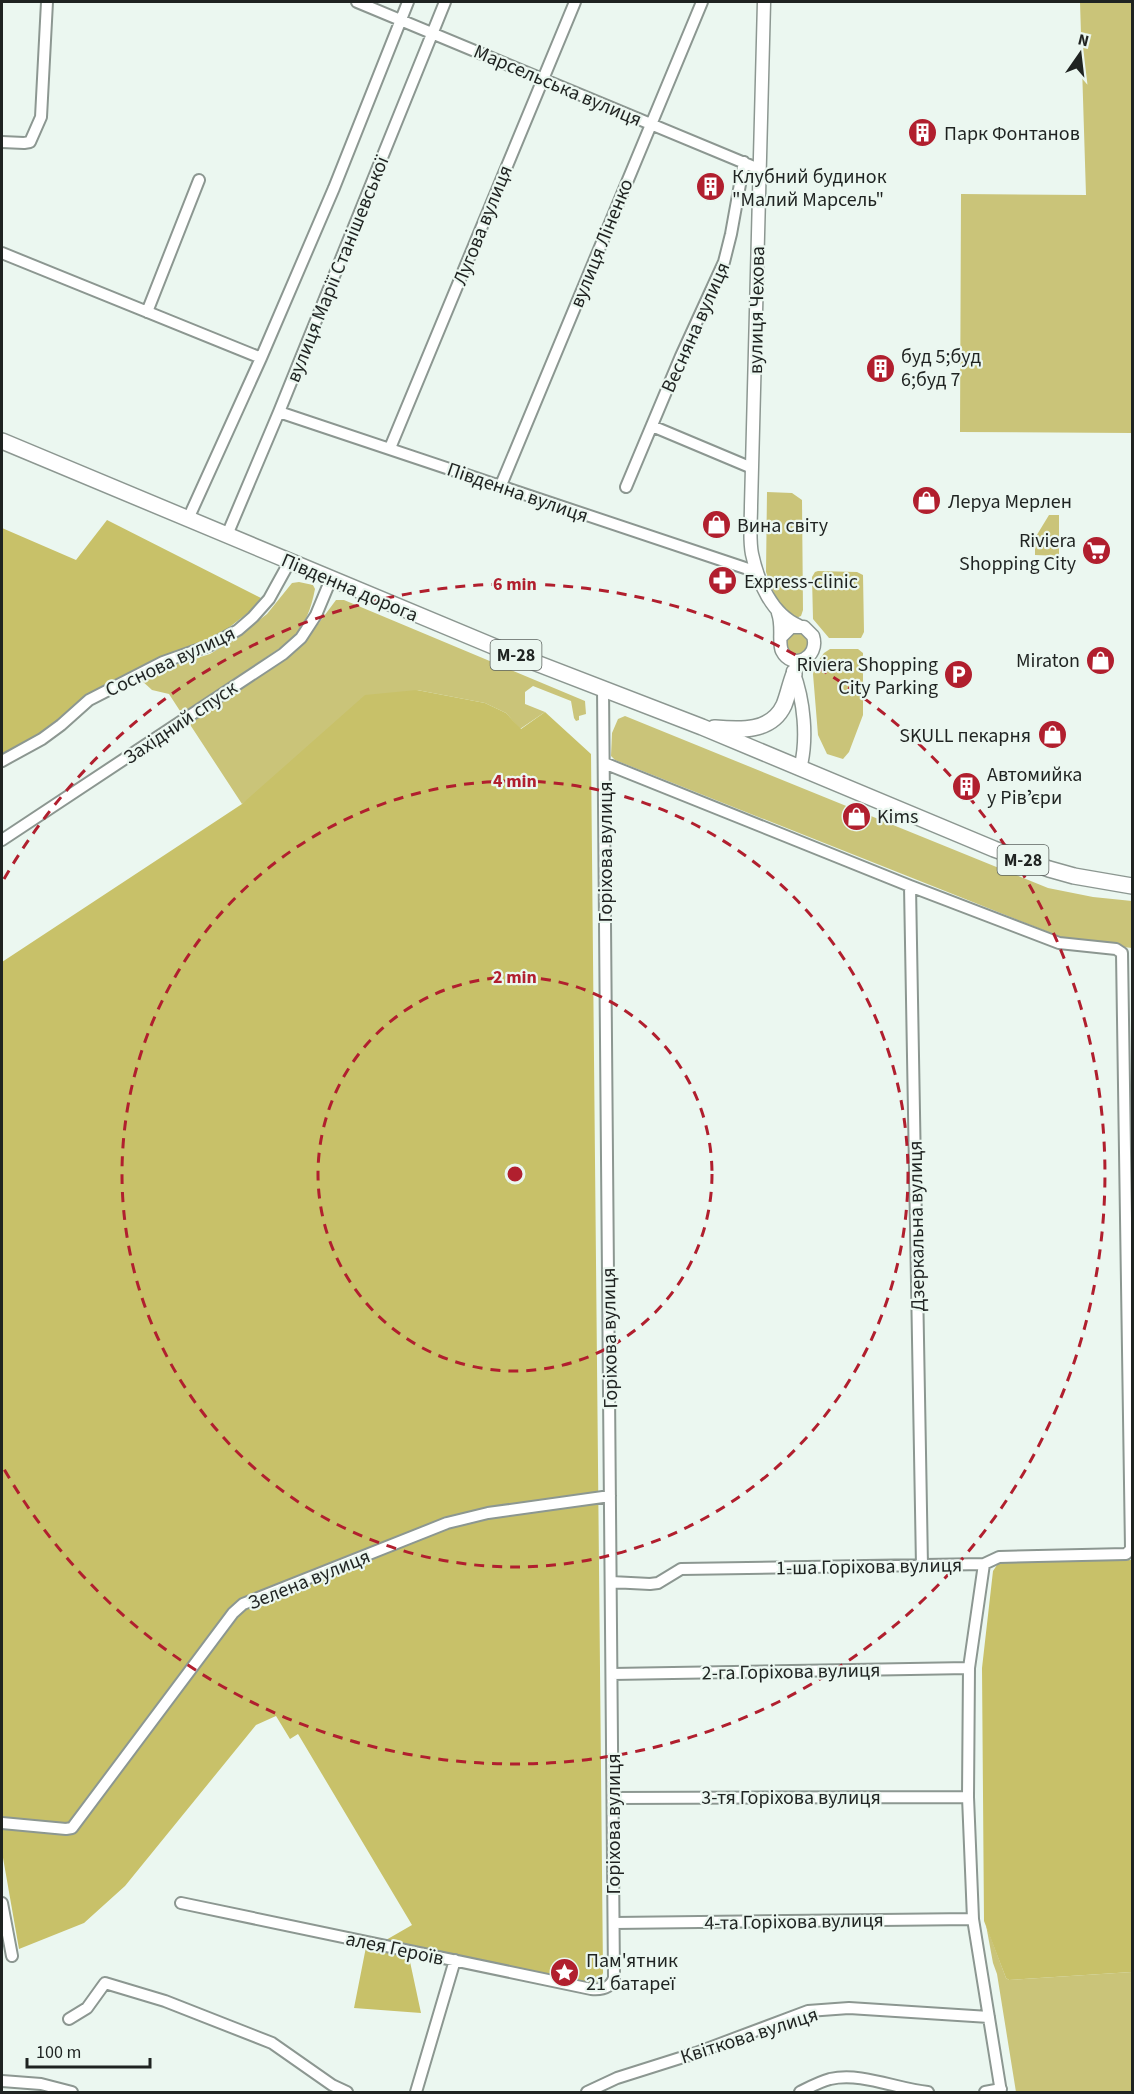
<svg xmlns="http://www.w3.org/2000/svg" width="1134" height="2094" font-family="'Source Sans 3',sans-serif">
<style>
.green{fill:#cac479}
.forest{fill:#c8c169}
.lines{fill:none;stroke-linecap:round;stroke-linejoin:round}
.minor-casing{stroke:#8c9791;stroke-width:14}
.major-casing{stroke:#8c9791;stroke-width:15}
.highway-casing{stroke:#8c9791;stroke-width:18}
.minor{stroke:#fff;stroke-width:10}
.major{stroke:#fff;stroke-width:12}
.highway{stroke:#fff;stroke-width:15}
.ring{fill:none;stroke:#b11f2e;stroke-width:3;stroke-dasharray:10 8}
.labels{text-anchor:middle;stroke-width:4.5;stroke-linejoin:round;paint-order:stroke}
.shield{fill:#ebf7f0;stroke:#5c635f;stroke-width:1.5}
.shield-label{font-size:18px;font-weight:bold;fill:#1f2321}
.street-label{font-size:20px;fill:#1f2321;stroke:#ebf7f0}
.poi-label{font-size:20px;fill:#1f2321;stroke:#ebf7f0;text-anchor:start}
.centre{fill:#b11f2e;stroke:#ebf7f0;stroke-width:3}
.ring-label{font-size:18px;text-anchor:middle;font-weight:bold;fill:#b11f2e;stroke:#ebf7f0;stroke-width:4.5;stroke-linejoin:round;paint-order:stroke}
</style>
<rect width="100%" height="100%" fill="#ebf7f0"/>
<path class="green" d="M1080,2H1132V433L960,432L961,194L1086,195Z
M767,492L792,493L802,500L803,610L801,616L796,618L783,608L775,596L766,572Z
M1049,515H1059V556L1035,555V538Z
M818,571L857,572L863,575L864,632L861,638H829L813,619L812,577L815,572Z
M299,582L313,585L315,589C311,610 305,624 292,640L182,714L169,694L152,690L141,680L168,667L210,654L233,640L267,614L292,583Z
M336,600H344L585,701L586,714L579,716V720L576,721L574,718L571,701L533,686L525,692V704L545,712L520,729L506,713L485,703L417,690L242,804L189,723L304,643Z
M790,631L808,633V655H789L784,638Z
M830,649H858L863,653V715L849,752L843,759L827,754L818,735L813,674L816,664L824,653Z
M625,716L1048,888L1093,897L1132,901V948L1071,941L615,760L611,756L612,733L618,719Z
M986,1925L1006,1978L1009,1980L1132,1972V2092H1016L997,1974L993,1963Z"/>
<path class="forest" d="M107,520L261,598L249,612L218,636L161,657L47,734L2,760V528L76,560Z
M417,690L485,703L506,713L521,729L545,712L591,754L603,1973L599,1981L589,1984L386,1940L412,1925L298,1734L290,1739L276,1716L256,1725L125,1886L84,1923L19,1949L2,1852V962L242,804L365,695Z
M1132,1560V1972L1009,1980L1006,1978L984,1921L982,1668L993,1571L999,1562Z
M366,1947L409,1957L421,2013L354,2008Z"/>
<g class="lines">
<defs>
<path id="minor" d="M357,2L759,169
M2,142L24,143L30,142L41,117L47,2
M2,253L261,358
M147,312L199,180
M279,412L757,572
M652,426L752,468
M390,448L575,2
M501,485L702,2
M626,487L681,356L724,262L731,234L744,162
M188,519L261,358L334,188L408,2
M227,535L279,412L445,2
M2,761L42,739L61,725L89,700L163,662L211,645L238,630L253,617L269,599L290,561
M604,763L910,886L1059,943L1116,949L1122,953L1131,1549L1126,1554L999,1557L984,1564L681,1569L658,1583L650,1584L611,1582
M2,840L283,654L301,638L316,615L331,579
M910,886L922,1566
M984,1564L969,1668L968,1797L973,1919L1001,2092
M612,1674L969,1668
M613,1798L968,1797
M2,1823L66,1829L72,1828L233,1613L243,1604L447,1523L488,1513L610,1496
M2,1903L12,1956
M181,1903L591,1989C601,1990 610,1989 614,1978L603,688
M614,1923L973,1919
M69,2019L87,2008L105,1983L165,2001L272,2043L332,2085L347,2092
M2,2081L41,2084L72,2092
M416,2092L455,1960
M587,2092L617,2078L696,2053L808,2011L849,2008L989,2017
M800,2092C810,2087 819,2082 830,2079C862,2072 896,2089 928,2092
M985,2092L1001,2089"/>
<path id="major" d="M764,2L751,506C751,522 749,539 752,554C758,582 772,615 799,626
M778,613C783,626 778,643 782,651C792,671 820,658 813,636L804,627H791L781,637
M793,671C804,700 808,739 800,769"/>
<path id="highway" d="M2,441L500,649L702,727L994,849L1049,869L1074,876L1132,886
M714,728C739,730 771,733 784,705C788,695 790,684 794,674"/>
</defs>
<use href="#minor" class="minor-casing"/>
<use href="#major" class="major-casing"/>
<use href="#highway" class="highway-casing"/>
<use href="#minor" class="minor"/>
<use href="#major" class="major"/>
<use href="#highway" class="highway"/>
</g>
<g class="ring">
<circle cx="515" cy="1174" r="197"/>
<circle cx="515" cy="1174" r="393"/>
<path d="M4 879A590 590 0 1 1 4 1469"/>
</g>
<defs>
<symbol id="building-disc" viewBox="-11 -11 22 22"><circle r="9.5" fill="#b11f2e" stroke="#ebf7f0"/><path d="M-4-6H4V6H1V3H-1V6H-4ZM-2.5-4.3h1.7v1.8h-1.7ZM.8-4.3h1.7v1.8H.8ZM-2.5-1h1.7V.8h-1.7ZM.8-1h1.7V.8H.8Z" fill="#fff"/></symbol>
<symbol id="shop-disc" viewBox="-11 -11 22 22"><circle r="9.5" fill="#b11f2e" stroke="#ebf7f0"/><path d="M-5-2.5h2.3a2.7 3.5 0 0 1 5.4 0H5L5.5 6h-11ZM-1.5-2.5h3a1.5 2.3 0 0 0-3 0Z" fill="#fff"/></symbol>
<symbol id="supermarket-disc" viewBox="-11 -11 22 22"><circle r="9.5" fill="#b11f2e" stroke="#ebf7f0"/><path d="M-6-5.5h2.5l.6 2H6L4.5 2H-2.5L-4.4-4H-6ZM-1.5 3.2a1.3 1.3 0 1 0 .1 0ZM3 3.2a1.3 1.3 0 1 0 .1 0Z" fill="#fff"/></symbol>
<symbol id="pharmacy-disc" viewBox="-11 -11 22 22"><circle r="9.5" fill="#b11f2e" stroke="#ebf7f0"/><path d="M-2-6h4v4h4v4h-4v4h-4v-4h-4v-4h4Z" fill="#fff"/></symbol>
<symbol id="parking-disc" viewBox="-11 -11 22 22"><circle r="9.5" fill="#b11f2e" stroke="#ebf7f0"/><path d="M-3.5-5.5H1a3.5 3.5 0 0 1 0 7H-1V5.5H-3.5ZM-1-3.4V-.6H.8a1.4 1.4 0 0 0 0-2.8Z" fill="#fff"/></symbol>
<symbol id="sight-disc" viewBox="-11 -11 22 22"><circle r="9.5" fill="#b11f2e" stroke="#ebf7f0"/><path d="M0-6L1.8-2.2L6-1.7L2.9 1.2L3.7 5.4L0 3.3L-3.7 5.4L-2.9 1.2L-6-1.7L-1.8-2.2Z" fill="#fff"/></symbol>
</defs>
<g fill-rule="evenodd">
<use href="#building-disc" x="906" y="116" width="33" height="33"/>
<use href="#building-disc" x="694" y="170" width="33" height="33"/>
<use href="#building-disc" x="864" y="352" width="33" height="33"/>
<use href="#shop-disc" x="910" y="484" width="33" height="33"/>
<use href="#shop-disc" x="700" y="508" width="33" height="33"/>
<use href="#supermarket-disc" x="1080" y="534" width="33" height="33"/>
<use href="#pharmacy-disc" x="706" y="564" width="33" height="33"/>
<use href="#shop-disc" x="1084" y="644" width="33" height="33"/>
<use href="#parking-disc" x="942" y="658" width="33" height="33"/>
<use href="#shop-disc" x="1036" y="718" width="33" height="33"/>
<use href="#building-disc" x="950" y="770" width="33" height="33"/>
<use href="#shop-disc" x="840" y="800" width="33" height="33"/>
<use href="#sight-disc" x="548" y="1956" width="33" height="33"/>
</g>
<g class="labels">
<g class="shield">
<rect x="490.5" y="640" width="51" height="30" rx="4.5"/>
<rect x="997.5" y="845" width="51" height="30" rx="4.5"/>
</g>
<g class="shield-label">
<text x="516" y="661">М-28</text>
<text x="1023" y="866">М-28</text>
</g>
<g class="street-label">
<text transform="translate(558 85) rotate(23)" y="7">Марсельська вулиця</text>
<text transform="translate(482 225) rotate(-68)" y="7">Лугова вулиця</text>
<text transform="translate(601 243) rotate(-68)" y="7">вулиця Ліненко</text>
<text transform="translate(337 269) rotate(-68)" y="7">вулиця Марії Станішевської</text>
<text transform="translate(756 310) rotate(-89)" y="7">вулиця Чехова</text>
<text transform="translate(695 327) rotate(-66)" y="7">Весняна вулиця</text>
<text transform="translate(518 492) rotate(19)" y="7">Південна вулиця</text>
<text transform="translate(350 587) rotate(23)" y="7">Південна дорога</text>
<text transform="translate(170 661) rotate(-25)" y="7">Соснова вулиця</text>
<text transform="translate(180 722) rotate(-34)" y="7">Західний спуск</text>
<text transform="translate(605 852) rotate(-90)" y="7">Горіхова вулиця</text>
<text transform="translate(916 1226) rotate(-91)" y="7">Дзеркальна вулиця</text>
<text transform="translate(609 1338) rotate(-91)" y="7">Горіхова вулиця</text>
<text transform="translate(869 1566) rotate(-1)" y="7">1-ша Горіхова вулиця</text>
<text transform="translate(309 1579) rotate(-22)" y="7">Зелена вулиця</text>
<text transform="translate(791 1671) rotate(-1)" y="7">2-га Горіхова вулиця</text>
<text x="791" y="1804">3-тя Горіхова вулиця</text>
<text transform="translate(613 1824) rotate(-90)" y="7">Горіхова вулиця</text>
<text transform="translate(794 1921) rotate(-1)" y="7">4-та Горіхова вулиця</text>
<text transform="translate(395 1948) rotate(12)" y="7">алея Героїв</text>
<text transform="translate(749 2035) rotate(-18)" y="7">Квіткова вулиця</text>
</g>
<g class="poi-label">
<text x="944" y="140">Парк Фонтанов</text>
<text x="732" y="183">Клубний будинок<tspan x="732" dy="23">"Малий Марсель"</tspan></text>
<text x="901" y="363">буд 5;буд<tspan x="901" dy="23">6;буд 7</tspan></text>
<text x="948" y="508">Леруа Мерлен</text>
<text x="737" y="532">Вина світу</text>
<text x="1076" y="547" text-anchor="end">Riviera<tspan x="1076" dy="23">Shopping City</tspan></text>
<text x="744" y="588">Express-clinic</text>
<text x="1080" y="667" text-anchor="end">Miraton</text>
<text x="938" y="671" text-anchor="end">Riviera Shopping<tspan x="938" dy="23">City Parking</tspan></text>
<text x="1031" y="742" text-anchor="end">SKULL пекарня</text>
<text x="987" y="781">Автомийка<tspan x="987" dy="23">у Рівʼєри</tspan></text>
<text x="877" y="823">Kims</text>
<text x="586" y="1967">Пам'ятник<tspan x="586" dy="23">21 батареї</tspan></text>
</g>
</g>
<circle cx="515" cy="1174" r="9" class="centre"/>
<g class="ring-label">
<text x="515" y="590">6 min</text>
<text x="515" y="787">4 min</text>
<text x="515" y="983">2 min</text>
</g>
<rect width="1134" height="2094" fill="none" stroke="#1f2321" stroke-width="6"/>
<g transform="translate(1080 54) rotate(14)" stroke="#ebf7f0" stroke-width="4.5" paint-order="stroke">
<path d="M0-4.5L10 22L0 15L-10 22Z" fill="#1f2321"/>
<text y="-9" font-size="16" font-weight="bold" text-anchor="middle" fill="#1f2321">N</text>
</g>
<path d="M27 2058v9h123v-9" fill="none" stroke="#1f2321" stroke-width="3"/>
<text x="36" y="2058" font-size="18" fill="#1f2321" stroke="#ebf7f0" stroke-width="4.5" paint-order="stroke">100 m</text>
</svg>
